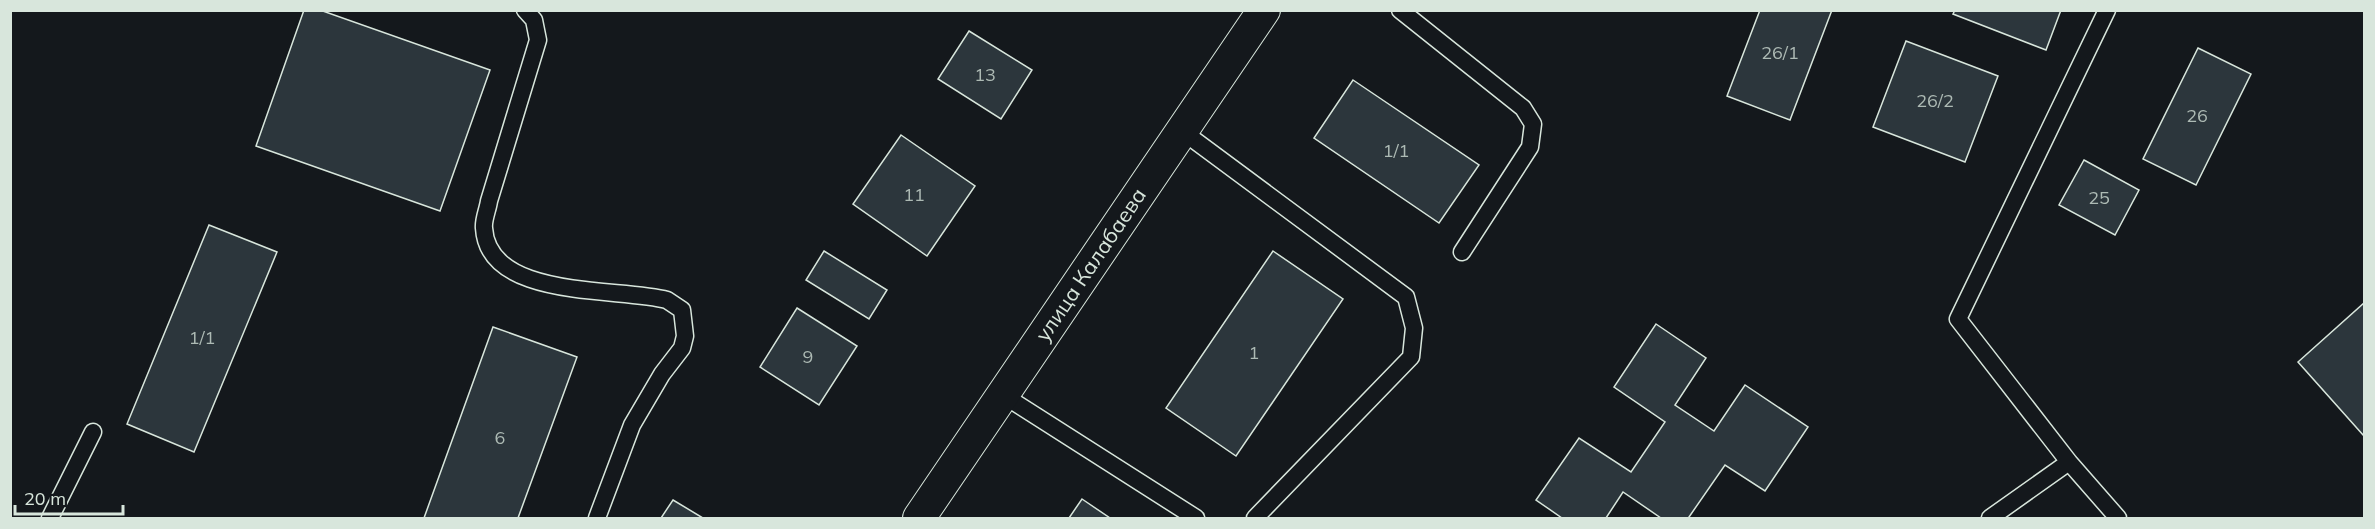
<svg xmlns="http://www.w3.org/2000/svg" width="2375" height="529" font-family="Mulish,sans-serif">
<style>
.building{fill:#2c363c;stroke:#d8e6dc;stroke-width:1.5}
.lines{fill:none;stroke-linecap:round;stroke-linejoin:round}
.service-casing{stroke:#d8e6dc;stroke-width:19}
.minor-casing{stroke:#d8e6dc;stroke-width:34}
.service{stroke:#14181c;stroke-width:16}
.minor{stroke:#14181c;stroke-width:32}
.labels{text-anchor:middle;stroke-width:4.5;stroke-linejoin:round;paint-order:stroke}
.number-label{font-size:18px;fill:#adbab4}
.street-label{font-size:21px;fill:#d8e6dc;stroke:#14181c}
</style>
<rect width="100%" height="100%" fill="#14181c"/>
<path class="building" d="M304,10H320L490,70L440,211L256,146Z
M1760,10H1832L1790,120L1727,96Z
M1955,10H2061L2046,50L1953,14Z
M969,31L1032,70L1001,119L938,79Z
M1906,41L1998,76L1965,162L1873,127Z
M2198,48L2251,74L2196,185L2143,159Z
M1353,80L1479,165L1439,223L1314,138Z
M901,135L975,186L927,256L853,204Z
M2084,160L2139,190L2115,235L2059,205Z
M209,225L277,252L194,452L127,424Z
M824,251L887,290L869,319L806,280Z
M1273,251L1343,299L1236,456L1166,408Z
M2364,303V436L2298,362Z
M797,308L857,346L819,405L760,367Z
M1656,324L1706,358L1675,405L1714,431L1745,385L1808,427L1765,491L1725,465L1689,517L1691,518H1661L1623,492L1606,518H1562L1536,500L1579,438L1631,472L1665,422L1614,387Z
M493,327L577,357L518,518H424Z
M1082,499L1110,518H1069Z
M673,500L703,518H661Z"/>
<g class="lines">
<defs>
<path id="service" d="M525,10L534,20L538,40L489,201C488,209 483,220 484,228C488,300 617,287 667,300L682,310L685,336L682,348L662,374L632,425L597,518
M1400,10L1523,108L1533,124L1530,147L1462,252
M1182,131L1406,297L1414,328L1411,357L1255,518
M1003,395L1196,518
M2069,462L2118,518
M50,518L93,432
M1990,518L2069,462L1958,319L2107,10"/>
<path id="minor" d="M919,518L1264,10"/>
</defs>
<use href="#service" class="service-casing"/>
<use href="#minor" class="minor-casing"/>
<use href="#service" class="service"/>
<use href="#minor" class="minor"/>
</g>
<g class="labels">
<g class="number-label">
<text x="1780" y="59">26/1</text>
<text x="985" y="81">13</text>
<text x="1935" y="107">26/2</text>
<text x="2197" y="122">26</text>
<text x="1396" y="157">1/1</text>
<text x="914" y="201">11</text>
<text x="2099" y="204">25</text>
<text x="202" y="344">1/1</text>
<text x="1254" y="359">1</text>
<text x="808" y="363">9</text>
<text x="500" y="444">6</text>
</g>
<g class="street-label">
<text transform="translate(1091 265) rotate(-56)" y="7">улица Калабаева</text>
</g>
</g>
<rect width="2375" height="529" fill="none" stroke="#d8e6dc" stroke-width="24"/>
<path d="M15 505v9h108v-9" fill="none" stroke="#d8e6dc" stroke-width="3"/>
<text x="24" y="505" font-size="18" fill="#d8e6dc" stroke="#14181c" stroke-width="4.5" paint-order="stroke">20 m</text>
</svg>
